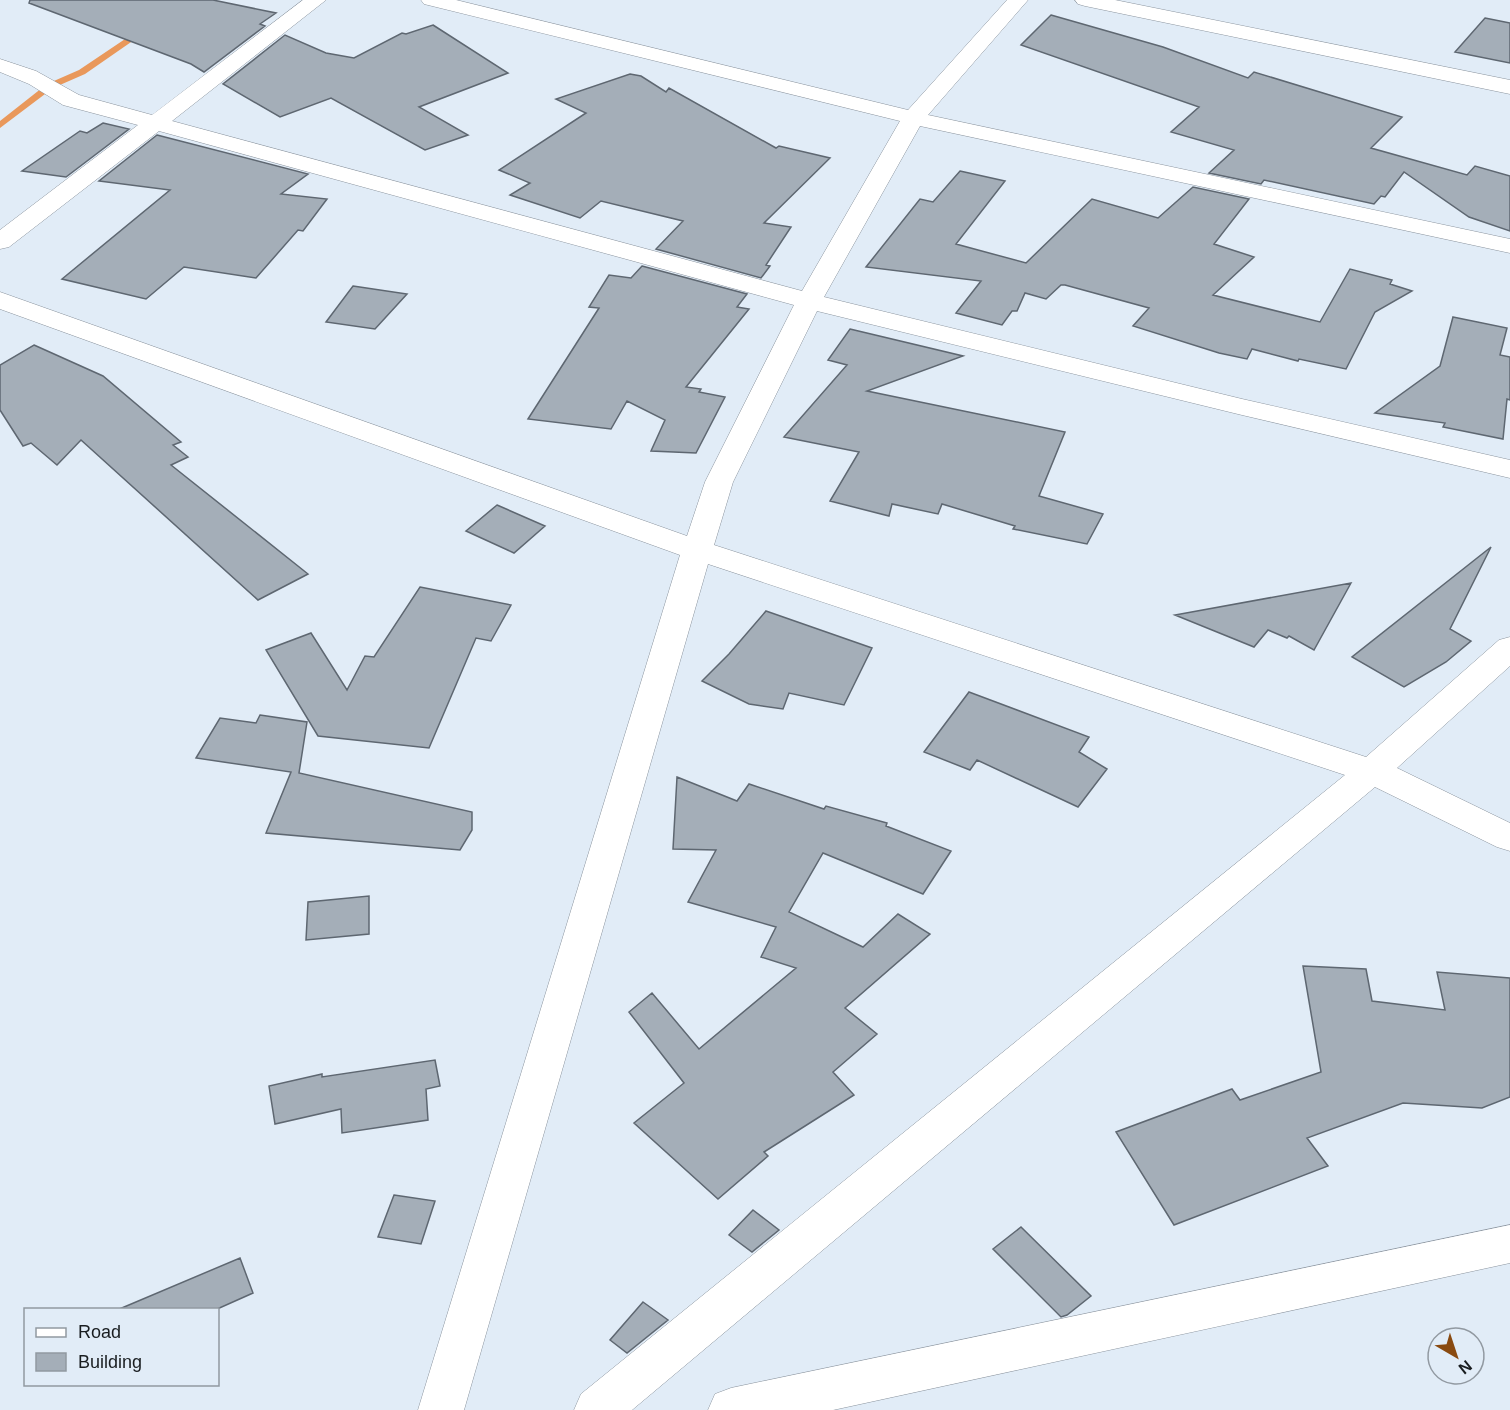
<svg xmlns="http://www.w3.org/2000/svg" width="1510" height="1410" font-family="Helvetica,sans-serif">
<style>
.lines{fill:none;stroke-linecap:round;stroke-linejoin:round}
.stream{fill:#e9985b;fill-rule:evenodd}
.building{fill:#a4aeb8;stroke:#5e6771;stroke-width:1.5}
.minor-casing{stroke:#8b949e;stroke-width:1}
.minor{fill:#fff;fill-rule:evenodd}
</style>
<rect width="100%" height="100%" fill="#e1ecf7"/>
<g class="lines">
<path class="stream" d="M140,29L147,31L85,74L53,88L0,128V121L47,84L79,70Z"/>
</g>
<path class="building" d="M30,0H213L276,13L260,24L265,26L204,72L191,64L29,3Z
M1051,15L1163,47L1248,78L1254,72L1402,117L1371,148L1467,175L1475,166L1510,176V231L1469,217L1404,172L1385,197L1381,196L1374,204L1264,180L1261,184L1209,173L1234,150L1171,132L1199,107L1021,45Z
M1485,18L1510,23V63L1455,52Z
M433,25L508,73L419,107L468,135L425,150L331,98L280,117L223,84L285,35L326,53L354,58L402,33L406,34Z
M630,74L641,76L666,92L669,88L776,148L779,146L830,158L764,223L791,227L766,265L770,266L761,278L656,249L683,221L601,201L580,218L510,195L530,183L499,170L586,113L556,99Z
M103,123L129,129L66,177L22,171L80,131L87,133Z
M157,135L308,174L281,194L327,199L303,231L298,230L256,278L184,267L146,299L62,279L170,190L99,181Z
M960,171L1005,181L956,244L1026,263L1092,199L1158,218L1193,187L1249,199L1214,244L1254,257L1213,295L1320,322L1350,269L1392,280L1390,284L1412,291L1375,312L1346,369L1299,359L1298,361L1252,349L1247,359L1219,353L1133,326L1149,308L1065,285H1061L1046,299L1025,293L1017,311H1012L1002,325L956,313L981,281L866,267L920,199L933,202Z
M642,266L747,294L737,307L749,309L686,387L701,389L699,392L725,397L696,453L651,451L665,420L627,401L611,429L528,419L599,308L589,307L609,275L631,278Z
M353,286L407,294L375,329L326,322Z
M1453,317L1507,328L1500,355L1510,357V400L1507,399L1503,439L1443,427L1445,423L1375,413L1440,366Z
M850,329L963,356L867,391L1065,432L1039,496L1103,514L1087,544L1013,529L1015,526L942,504L938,514L892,504L889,516L830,501L859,452L784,437L847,365L828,360Z
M34,345L103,376L181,442L173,445L188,457L171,465L308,574L258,600L81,440L57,465L31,443L23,446L0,410V365Z
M497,505L545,526L514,553L466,531Z
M1491,547L1450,629L1471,641L1446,662L1404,687L1352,657Z
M1351,583L1314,650L1289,636L1287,638L1268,630L1254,647L1175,615Z
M420,587L511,605L491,641L476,638L429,748L318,736L266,650L311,633L347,690L365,656L374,657Z
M766,611L872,648L844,705L789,693L783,709L749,704L702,681L729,654Z
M969,692L1089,737L1079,752L1107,769L1078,807L977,760L970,770L924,752Z
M260,715L307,722L299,773L472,812V830L460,850L266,833L291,772L196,758L220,718L256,723Z
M677,777L737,801L749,784L824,809L826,806L887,823L886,826L951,851L923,894L823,853L789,912L863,947L898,914L930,934L845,1008L877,1034L833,1072L854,1095L764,1152L768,1156L718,1199L634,1123L684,1083L629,1012L652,993L699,1049L796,968L761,957L776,927L688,902L716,850L673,849Z
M369,896V934L306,940L308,902Z
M1303,966L1366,969L1372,1001L1445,1010L1437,972L1510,978V1097L1482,1108L1403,1103L1307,1138L1328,1166L1174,1225L1116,1132L1232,1089L1240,1100L1321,1072Z
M435,1060L440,1086L426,1089L428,1120L342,1133L341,1109L275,1124L269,1086L322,1074V1077Z
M394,1195L435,1201L421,1244L378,1237Z
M753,1210L779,1230L752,1252L729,1235Z
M1021,1227L1091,1296L1067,1315L1061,1317L993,1249Z
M240,1258L253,1293L215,1310H117Z
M643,1302L668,1320L627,1353L610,1340Z"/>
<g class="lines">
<defs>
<path id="minor" d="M303,0H326L172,121L802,291L900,121L424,4L421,0H456L908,110L1007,0H1028L928,115L1510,239V253L920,126L824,297L1242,399L1510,460V478L1242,415L817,311L733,482L714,545L1366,757L1499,640L1510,637V666L1397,768L1510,823V851L1497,847L1375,787L632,1410H574L581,1394L1345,775L708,564L464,1410H418L680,555L0,309V292L687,536L705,482L794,305L159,131L9,247L0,249V230L138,125L63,105L29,84L0,72V59L36,71L79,95L152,115Z
M1075,0H1115L1510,80V94L1085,6L1078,4Z
M1510,1225V1263L833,1410H708L715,1394L731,1388Z"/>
</defs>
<use href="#minor" class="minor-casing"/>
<use href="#minor" class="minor"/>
</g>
<rect x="24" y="1308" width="195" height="78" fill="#e1ecf7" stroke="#9199a1" stroke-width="1.5"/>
<rect x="36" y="1328" width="30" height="9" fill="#ffffff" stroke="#9199a1" stroke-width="1.5"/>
<text x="78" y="1338" font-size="18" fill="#191d20">Road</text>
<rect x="36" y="1353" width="30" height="18" fill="#a4aeb8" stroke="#9199a1" stroke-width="1.5"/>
<text x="78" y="1368" font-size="18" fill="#191d20">Building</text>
<g transform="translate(1456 1356) rotate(141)"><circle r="28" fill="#e1ecf7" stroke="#9199a1" stroke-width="1.5"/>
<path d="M0-4.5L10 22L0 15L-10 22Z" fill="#894a10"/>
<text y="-9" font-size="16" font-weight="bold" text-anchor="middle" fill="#191d20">N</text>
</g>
</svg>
